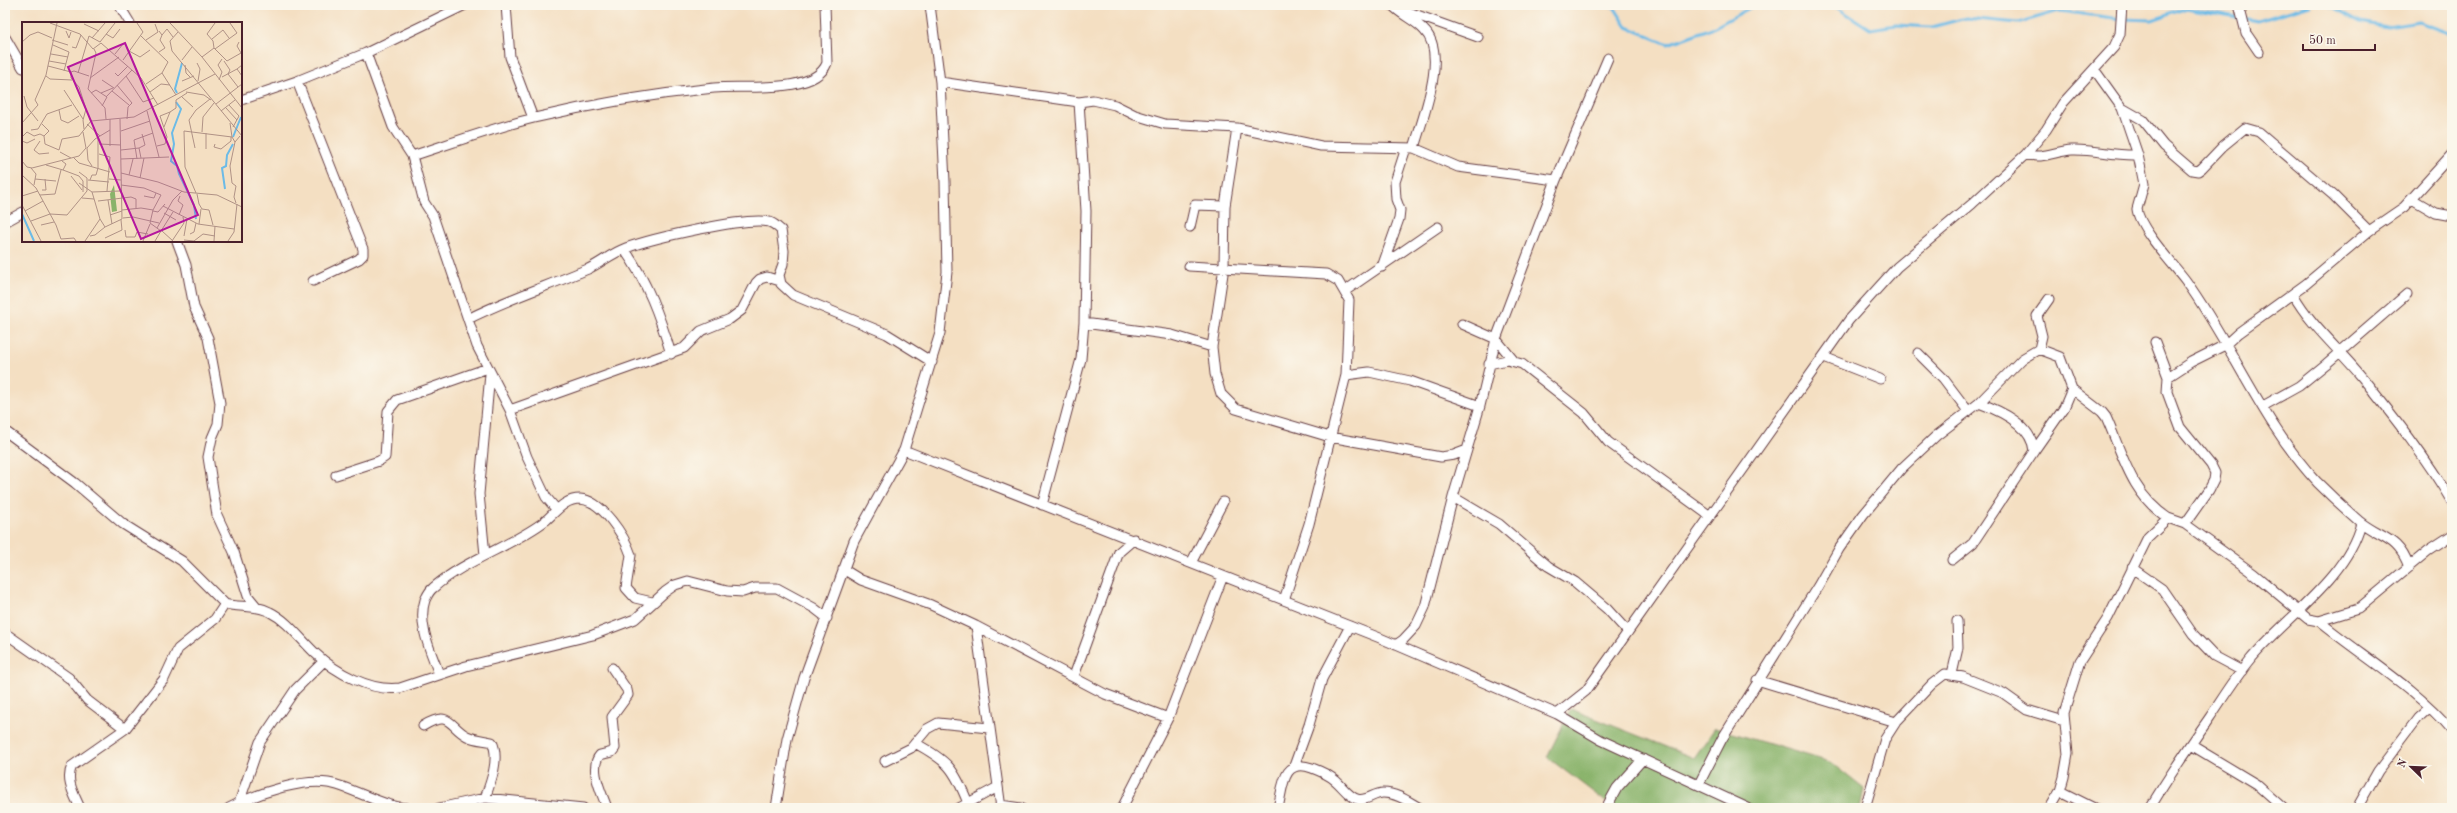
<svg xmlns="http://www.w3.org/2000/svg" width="2457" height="813" font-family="'Old Standard TT',serif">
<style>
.forest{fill:#89b36a;stroke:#6a694a}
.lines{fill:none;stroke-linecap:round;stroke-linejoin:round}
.stream{stroke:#6cbbe7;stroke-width:3}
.minor-casing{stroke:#643c42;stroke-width:11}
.minor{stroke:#fff;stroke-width:9}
.inset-river{fill:none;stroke:#6cbbe7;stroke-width:2}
.inset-road{fill:none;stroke:#b09286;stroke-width:1}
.view{fill:#b5179e;fill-opacity:0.15;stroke:#b5179e;stroke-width:2}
.inset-edge{fill:none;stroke:#4a1f2b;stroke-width:2}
</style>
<rect width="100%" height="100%" fill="#fbf7ec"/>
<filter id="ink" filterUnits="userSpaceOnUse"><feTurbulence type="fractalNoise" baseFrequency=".025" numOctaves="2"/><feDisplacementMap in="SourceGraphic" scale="8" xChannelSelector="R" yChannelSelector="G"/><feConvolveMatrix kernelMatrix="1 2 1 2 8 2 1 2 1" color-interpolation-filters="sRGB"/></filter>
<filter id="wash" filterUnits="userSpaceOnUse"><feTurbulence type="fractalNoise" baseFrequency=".012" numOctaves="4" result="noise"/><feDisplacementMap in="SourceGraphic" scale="16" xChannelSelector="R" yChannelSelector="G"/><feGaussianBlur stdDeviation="0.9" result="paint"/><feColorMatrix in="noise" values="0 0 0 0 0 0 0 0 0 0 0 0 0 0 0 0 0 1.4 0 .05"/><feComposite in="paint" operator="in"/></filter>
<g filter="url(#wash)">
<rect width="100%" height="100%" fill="#f4dfc2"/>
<path class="forest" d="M1571,709L1694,758L1715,728L1830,762L1864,789L1860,808H1614L1547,757Z"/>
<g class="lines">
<path class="stream" d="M1608,5L1614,7L1627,27L1668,44L1715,27L1755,5
M1792,5H1799
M1833,5L1870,29L1896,25L1932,27L1966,18L2018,23L2059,11L2122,19L2152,20L2187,8L2258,21L2310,5
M2329,5L2360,22L2387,27L2419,22L2452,34"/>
</g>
</g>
<g filter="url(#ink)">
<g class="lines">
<defs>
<path id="minor" d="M119,5L130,23
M506,5L510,57L533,118
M1392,5C1401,15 1415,20 1424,30C1449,54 1422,119 1414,148
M2239,5L2246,33L2259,52
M1403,10L1478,37
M5,37L23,68
M366,53L393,127L412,156L424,202L433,216L477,346L510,410L527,457L546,497L556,509
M2094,69L2122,108L2138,155L2144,184L2137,209C2139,228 2174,265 2186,281C2233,346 2262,423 2317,482C2331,496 2345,509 2359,521C2381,539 2398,536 2409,567
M297,81L363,249V255L359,259L313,281
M940,82L1079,102L1093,100L1115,105L1135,115L1165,124L1237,128L1321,146L1414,148L1458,167L1556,180
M241,100L297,81L366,53L465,5
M2122,108L2143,120L2164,146L2192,170L2198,171L2202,168L2223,146L2245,128L2259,132L2333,195L2369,231
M1237,128L1225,206L1224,267L1212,347L1215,374L1221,394L1236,409L1330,437L1441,457L1454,455L1467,450
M2026,154C2042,160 2055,151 2072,150C2094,149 2113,156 2138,155
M412,156C452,143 493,128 534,118C593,104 654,94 714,88C742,85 815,95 827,63L825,5
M2412,199L2436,213L2452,216
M5,222L23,212
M1190,227L1195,205L1225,206
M177,241L186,265L194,307L208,338L220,403L218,424L212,438L208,457L217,515L234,552L248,596L257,607
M624,249C647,281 660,317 671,354
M1189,266L1326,274L1338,281L1349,300L1346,375
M1382,267L1399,219L1400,210L1396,199L1395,182L1406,148
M1345,291L1438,227
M2293,294C2311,326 2338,348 2361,376C2393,416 2426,457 2452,502
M468,319C507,299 548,286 588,269C601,263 612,253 626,248C650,239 747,216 769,222C774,223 777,227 781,230L784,251L783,264L779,275L781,284L793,295L887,334L932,362
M1084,323L1172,335L1212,347
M1462,324L1496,339L1514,361
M2155,342L2168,377L2167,392L2180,427L2211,465L2215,473L2214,480L2209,490L2185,524
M2039,349L2042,336L2037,316L2049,299
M1918,353L1943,378L1968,411
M1824,357L1880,379
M1489,364L1507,360L1522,364L1584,413L1608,442L1710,516
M2168,377L2191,362L2225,345L2238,333L2306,284L2369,231L2404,207L2452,154
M2263,406L2299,386L2326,364L2407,294
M510,410L684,348L701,331L730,319L742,310L756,283L760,279L767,277L780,281
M5,431L75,483L123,524L182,561L225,604C240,608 255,604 270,612C288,621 300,639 315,653C335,672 370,692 400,688L466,666L593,635L635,619L665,592L675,585L688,581L727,591L743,592L755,588H777L814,608L827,618
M904,450L1380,638L1557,714L1601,740L1748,808
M2034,451L2064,408L2072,389
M336,475L379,461L385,457L388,411L397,400L488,368
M1453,497L1499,524L1548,566L1575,582L1607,609L1628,632
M1042,505L1081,359L1084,323L1086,211L1079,102
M485,555L479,494L490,374
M1952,560L1973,543L2034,451C2032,425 2001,411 1979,403
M1191,563L1223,502
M2132,568L2162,589L2193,634L2214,656L2242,671
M843,569L861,580L931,605L976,626L1001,808
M1284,600L1309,524L1346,375L1369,372L1410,381L1480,406
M2319,621C2363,657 2415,687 2452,731
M976,626L1105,694L1168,718
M5,633L69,678L87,700L125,729
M1396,645L1403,640L1416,626L1425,607L1453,497L1480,406L1496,339L1556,180L1608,58
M439,674C431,652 417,624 425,600C427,596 429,591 433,588C466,559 511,547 545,521C556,512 564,499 580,499C602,500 625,537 631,555L626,588L635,598L652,602
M1952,674L1958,648L1957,621
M1074,676L1119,552L1134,539
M1757,680L1896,722
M1557,714L1586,691L1849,320L1897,267L1972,204L2026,154L2046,130L2063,103L2114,47L2120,34L2122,5
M423,726C451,709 449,727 467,736C475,740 484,740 492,742C500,758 491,782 485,798
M915,743C948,761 954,768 968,803
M2191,745L2256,784L2283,808
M885,761L911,748L927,729L938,723L989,728
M1294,766L1309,725L1322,679L1350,626
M1699,784L1722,739L1818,586L1839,549L1863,515L1902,468L1936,436L1979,403L2022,359L2039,349L2060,357L2072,389L2102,412L2106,417C2123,455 2131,494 2168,518
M2060,791L2094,808
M239,803L260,742L295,690L324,661
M1000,805L1021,808
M80,808C74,794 65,780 72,766L125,729L164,679L178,649L215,619L225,604
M229,808C255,794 308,775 337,785C360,792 383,806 407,808
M439,808L485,798L583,808
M607,808C603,795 588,768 600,755L612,752L615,748L612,717L628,695L627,690L612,668
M776,808L787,739L804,678L854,541L904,450L940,333L947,272L945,182L940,82L930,5
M959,808L996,788
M1122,808L1168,718L1223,576
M1278,808C1283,788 1282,757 1312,768C1320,771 1330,775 1336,781C1343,787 1348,796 1357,799C1366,802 1374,793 1383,793C1397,793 1409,802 1420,808
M1606,808L1617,788L1643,759
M1865,808L1885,739L1896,722L1932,684L1945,674L1963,677L2003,693L2027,710L2064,721
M2050,808L2060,791L2064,777L2068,754L2064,713L2080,661L2108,618L2148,537L2168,518L2185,524L2254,574L2308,619L2319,621L2358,609L2429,550L2452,535
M2150,808C2168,777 2189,747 2210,717C2223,698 2235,678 2250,660C2285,618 2347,578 2361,523
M2357,808L2378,771L2418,718L2429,708"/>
</defs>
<use href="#minor" class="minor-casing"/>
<use href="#minor" class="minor"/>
</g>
</g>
<g transform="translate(22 22)">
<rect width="220" height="220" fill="#f4dfc2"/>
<path d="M92,163L95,189L90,190L88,172Z" fill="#89b36a"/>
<path class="inset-river" d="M155,71L153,67L160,41M154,80L159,87L150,111L152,122L149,139L155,144L157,152L172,183L174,197M211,115L219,95M203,167L200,146L204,144L205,133L211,122M0,192L12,219"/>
<path class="inset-road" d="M28,1L58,12L71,27L79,21L119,56L136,83M148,1L180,35L220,86M62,2L77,9M44,9L47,16L49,10M137,9L140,13L138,18L143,26L137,30M156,10L148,19L150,29L220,114M84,12L91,16L98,7M140,13L145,7L151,15M119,14L146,40L140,51L124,62M70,16L83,1M190,17L201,8L207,16M30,18L46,23M124,18L136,10L133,2M0,20L8,13L16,10L30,16M78,20L93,1M31,23L47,30L42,49M50,25L54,26L59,13M192,26L205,39L219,31L215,24L217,20M72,27L74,31L66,67L83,86L84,97M193,27L215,11L208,1M107,29L118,35L128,28M29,32L46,35M93,32L101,22M180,35L192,26L191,19L185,12L193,1M101,38L121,10L115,1M160,38L170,25M27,39L44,42M202,39L208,48L206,52L216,65M175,41L178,47L176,59M163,43L164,51L168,55M220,43L215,47L220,54M26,44L49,50V56L57,65L64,87L61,98L62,107M49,50L52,49L67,54M56,51L67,14L78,20M93,51L96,54L106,44M140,51L154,73M24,54L28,57L50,58M104,54L121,80L132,76M200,55L215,47M68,56L97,35M80,58L92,66M197,58L200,50L196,43L200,37M160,59L172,54M95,63L110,81L106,85L105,97M42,68L61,97M90,69L107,83M128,70L139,62L148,63M164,70L182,73L189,78M69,71L74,68L85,75L80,84M79,71L91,66M2,74L5,85L16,99M84,75L110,48M160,75L171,85M194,82L220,62M207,83L217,94L211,105M204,86L215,98M37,88L39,98L46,101L57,94M125,89L137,135M199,89L213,78M0,101L16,83L13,78L24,53L35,1M208,101L210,115M20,102L27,109L22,114M65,102L78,114M142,105L148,90L154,86V78L165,71M9,108L16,107L25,92L50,83M99,109L128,99M180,110L181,95L192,81M0,115L5,110L12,114L18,112L22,114L23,122L37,128L40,117L57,114L69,99L112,95L193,52M0,119L5,121L13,117M18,119L12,128L17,132L27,131M77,122L99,123M193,122L192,125L199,127L209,119V115M88,124V108M135,124L143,122L145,115L138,94L148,90M117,126L123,123L120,112M173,126L167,98L174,88L188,77M184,127V111M99,128L117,126L119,136M38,130L49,136M77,132L88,135L85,169M51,135L57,141L88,150M99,137L147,135M115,137L112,118L131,111M0,139L5,145L10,146L57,134L64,126L61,110M24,143L41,148L44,142L40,139M70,144L66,138L65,126L73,117L88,108V97M9,146L14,152L12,163M76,146V115M41,148L57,154L61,159V170M99,151L136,160L162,170L195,173L220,185M0,153L14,166L34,203L39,217L52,216L54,219M107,153L111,137M49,154L60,168M118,156L122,136M13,157L34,159M87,157L99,158M66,158L87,160M68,158L70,153H74L76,146M57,161L70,170L98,169M99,163L122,166L139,173L131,188M20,168H24L23,157M70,170L78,197M174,171L163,145L162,109L210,115L213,120M175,172L177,182L180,187L187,188L191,203M18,173L33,172L39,148M0,174L16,169M122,174L132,176L134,171M60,176L72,177M86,178L90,202M76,179L109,175L114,177V186M214,181L212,175L214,164L210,161L208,144L213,120L218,114M0,183L19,219M141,184L176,202L212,207M100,188L119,186L131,188L128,201L139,209L133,219M3,189L21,179M131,189L136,190L143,182M142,191L154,198M88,193L100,189M157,193L161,183L156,179L158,174M101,196L111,195L137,201M9,199L28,192L45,193L65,169V156L57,150M177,202L179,187M19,203L32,200M135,206L151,178L160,169M103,208L104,215H113L115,210L126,212M139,209L151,190M140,209L151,219M168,212L172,210L174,201M68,214L73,213L83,205M162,214L165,197M83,216L100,208L99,198M162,218L172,219L181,212L193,214M63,219L78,197L83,205L100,197L98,97M121,219L128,202M150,219L162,201L161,195M192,219L193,204M206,219L212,210L215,182"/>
<path class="view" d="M103,21L176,193L119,217L46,45Z"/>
<rect width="220" height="220" class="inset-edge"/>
</g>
<rect width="2457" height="813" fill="none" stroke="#fbf7ec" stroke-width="20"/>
<g transform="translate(2411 767) rotate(293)" stroke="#fbf7ec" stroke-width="3" paint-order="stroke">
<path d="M0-3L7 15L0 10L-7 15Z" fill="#4a1f2b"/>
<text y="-6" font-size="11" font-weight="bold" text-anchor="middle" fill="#4a1f2b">N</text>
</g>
<path d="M2303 44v6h72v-6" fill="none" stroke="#4a1f2b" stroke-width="2"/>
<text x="2309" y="44" font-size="12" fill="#4a1f2b" stroke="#fbf7ec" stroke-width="3" paint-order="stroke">50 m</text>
</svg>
